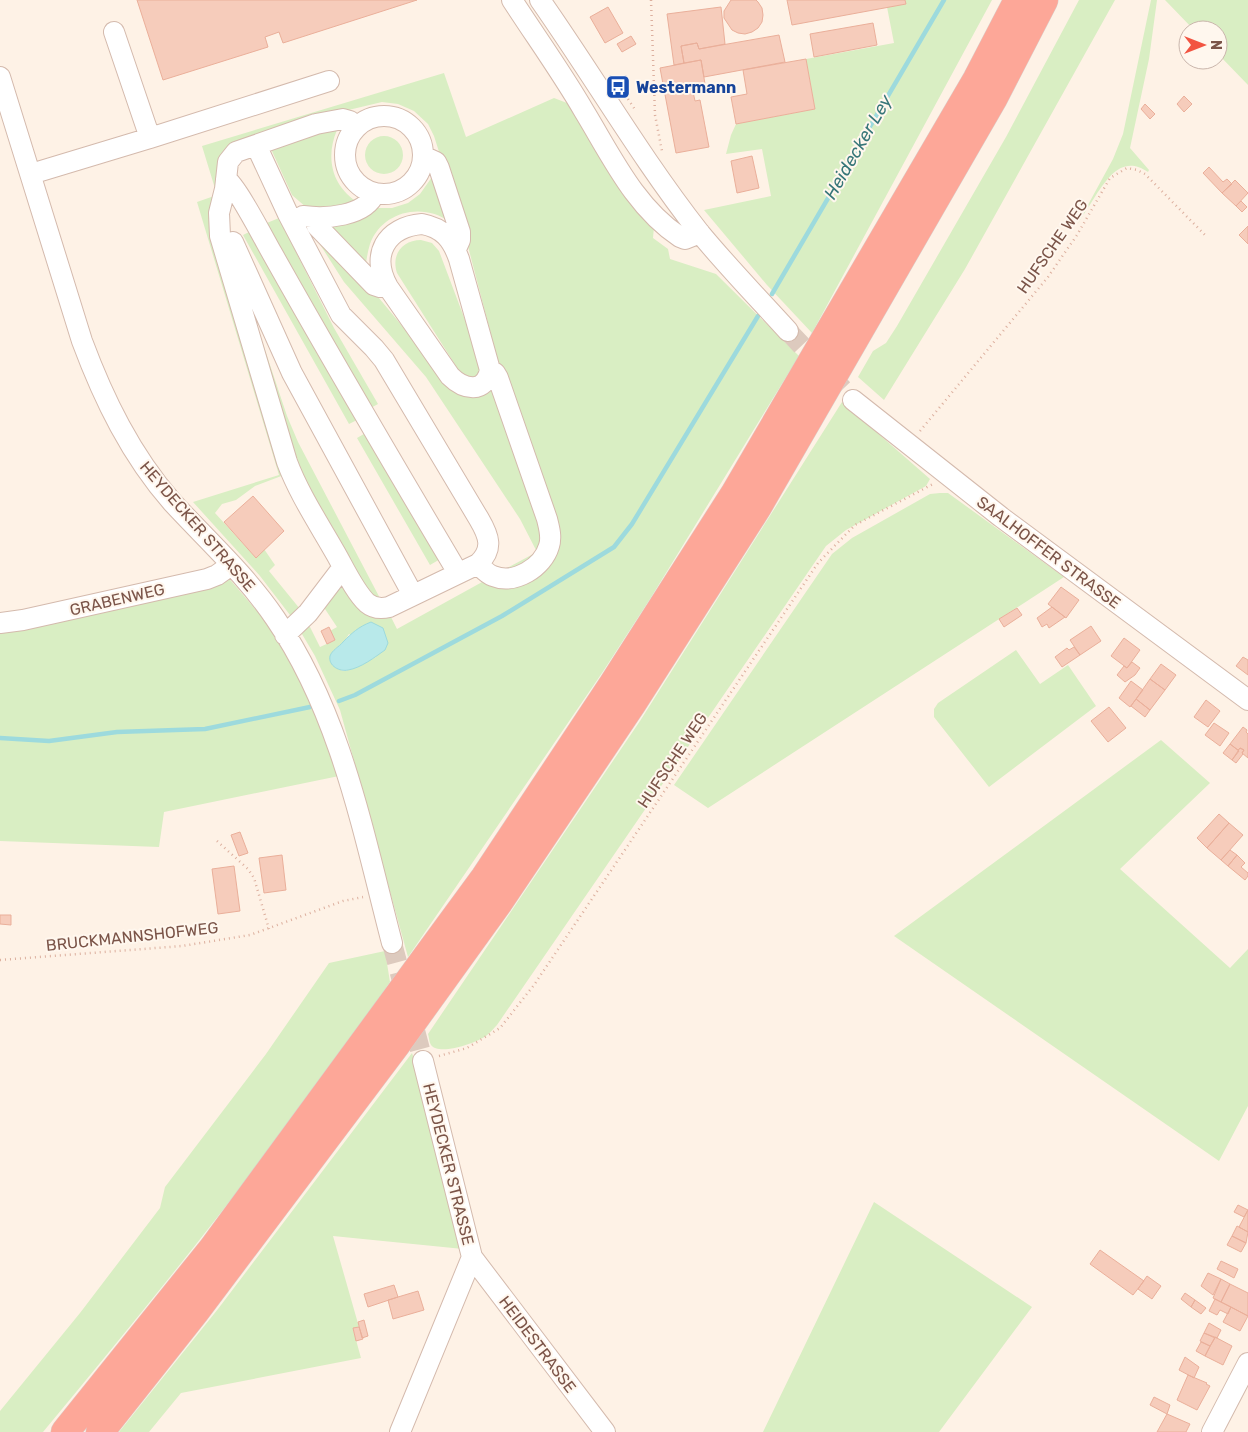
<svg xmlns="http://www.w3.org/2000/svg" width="1248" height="1432" font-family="Rubik,sans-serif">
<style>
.green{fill:#d9eec3;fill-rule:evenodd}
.water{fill:#b8e9ea;stroke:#9ddadd}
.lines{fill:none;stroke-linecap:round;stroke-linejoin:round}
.stream{stroke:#9ddadd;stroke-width:4.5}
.building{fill:#f6ccbb;stroke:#eaaf9a}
.minor-tunnel{stroke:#ddcabe;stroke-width:20;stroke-dasharray:20 10;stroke-linecap:butt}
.minor-casing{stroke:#d4baad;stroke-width:22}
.highway-casing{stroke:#dacfcc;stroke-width:29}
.path{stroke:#dcaf9e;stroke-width:2.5;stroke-dasharray:1 4;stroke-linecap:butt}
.minor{stroke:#fff;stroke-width:20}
.highway{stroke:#fda798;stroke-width:28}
.labels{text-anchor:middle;stroke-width:4;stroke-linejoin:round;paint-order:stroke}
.transit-label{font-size:16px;font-weight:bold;fill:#164399;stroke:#fff7ee;text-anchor:start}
.street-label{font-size:16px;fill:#7b5448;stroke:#fff7ee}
.water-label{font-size:18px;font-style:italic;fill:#377679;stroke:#fff7ee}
</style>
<rect width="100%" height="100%" fill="#fef2e6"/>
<path class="green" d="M905,0H992L812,333L767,285L704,210L771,196L762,149L726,154L731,135L736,124L815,109L806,59L894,43L887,7L906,4Z
M1079,0H1115L965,269L884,400L858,377L873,351L886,343L897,326L1006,137Z
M1151,0H1157L1149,59L1130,148L1149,170L1148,172C1123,155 1109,176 1096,195C1090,205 1083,215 1077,225L1113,159L1123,134Z
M1165,0H1248V85L1218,54V30H1194Z
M444,73L466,137L554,98L567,103L576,111L654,227L653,238L668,249L670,259L716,274L799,356L650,599L602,673L408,957L340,710L315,656L299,629L304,626L310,627L320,647L335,640L330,631L337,627L323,606L340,578L391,617L397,629L484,581L549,557L464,231L434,136L428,124L414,111L398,104L382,102L336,113L242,143L219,192L284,475L255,486L236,500L222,504L215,513L256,558L264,549L275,565L269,571L300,609L293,619L260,576L193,502L279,475L197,202L217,195L202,146ZM349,634L376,657L349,670L342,671L333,651L344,642Z
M337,130C325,158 332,187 359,203L354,206L307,208L292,195L271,149L283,139Z
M365 155a19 19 0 1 1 38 0a19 19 0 1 1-38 0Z
M432,177L450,222C423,202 382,211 370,244C368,250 367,257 366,263L318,222L375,208H392L408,203L420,194Z
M279,218L334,328L378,404L367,410L262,225Z
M305,221L309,222L369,286L451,385C466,398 483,401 495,381L545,527C549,556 525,575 498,573L537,552L520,519L426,377L344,282Z
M253,230L361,418L349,424L243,235Z
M421,240L432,243L439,251L482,365L483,371L475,379L461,374L397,273C391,255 402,240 421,240Z
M257,326L287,416L298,442L383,604L376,603L306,492Z
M842,402L930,479L926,486L846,530L826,546L497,1025C493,1029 490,1033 486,1036C476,1043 439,1056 431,1045C429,1042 429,1037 428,1034L640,721Z
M369,431L442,558L430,565L357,438Z
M940,493H948L1064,577L708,808L674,785L832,554L852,538L930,494Z
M221,569L280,638L308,686L339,776L164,812L159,847L0,841V623Z
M1016,650L1040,684L1068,665L1096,706L989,787L934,717V709L938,703Z
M1161,740L1210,783L1120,869L1230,968L1248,949V1106L1219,1161L894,936Z
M385,951L390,982C284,1139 164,1286 43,1432H0V1411L80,1313L160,1208L165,1187L266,1054L329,963Z
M412,1053L423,1087L463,1249L333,1236L359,1327L353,1329L361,1358L181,1393L149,1432H119L218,1309Z
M874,1202L1032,1307L939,1432H763Z"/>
<path class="water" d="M371,622L383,628L388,643L385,650C375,657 361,668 348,670C340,672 328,666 330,656C332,650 339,647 343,642C352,633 358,627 371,622Z"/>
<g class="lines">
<path class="stream" d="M772,294L944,0
M339,701L355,695L502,616L614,547L632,524L758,316
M0,738L49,741L117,732L205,729L310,707"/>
</g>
<path class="building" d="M137,0H417L283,43L279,32L265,37L268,47L163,80Z
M731,0H756L758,2L762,8L763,15L762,22L758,28L752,32L745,34L738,33L732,30L724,18V11Z
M787,0H905L906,4L792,25Z
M608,7L623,33L605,43L590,17Z
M721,7L725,44L699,49L697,43L681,46L684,63L674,65L667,14Z
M873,23L877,45L814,57L810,34Z
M779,35L785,62L704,77L701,60L684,63L681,46L697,43L699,49Z
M631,36L636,44L622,52L617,44Z
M806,59L815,109L736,124L731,97L747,94L743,70Z
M701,60L705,84L692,87L695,101L700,100L709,147L676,153L660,68Z
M1184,96L1192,104L1184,112L1177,104Z
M1145,104L1155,114L1150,119L1141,109Z
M752,156L759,188L737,193L731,161Z
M1209,167L1223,182L1227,179L1232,184L1222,193L1203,173Z
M1235,180L1248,193L1236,206L1222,193Z
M1241,201L1247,207L1242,212L1236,206Z
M1248,226V244L1239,235Z
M253,496L284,531L256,558L224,522Z
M1061,587L1079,600L1066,618L1048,604Z
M1052,607L1065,617L1049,628L1047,624L1042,627L1037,618Z
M1017,608L1022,615L1004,627L999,619Z
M1091,626L1101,641L1080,655L1070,640Z
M329,627L335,640L327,644L321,631Z
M1124,638L1140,650L1127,668L1111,656Z
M1074,647L1080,655L1062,667L1055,657L1067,648L1069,650Z
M1243,657L1248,660V675L1236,666Z
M1132,662L1140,668L1135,675L1125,682L1117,675L1124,666L1127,668Z
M1161,664L1176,675L1165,690L1150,679Z
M1150,679L1165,690L1150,710L1136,699Z
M1131,681L1143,690L1130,707L1119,698Z
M1136,699L1150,710L1145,717L1131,706Z
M1206,700L1220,711L1208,727L1194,717Z
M1109,707L1126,728L1108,742L1091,721Z
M1214,723L1229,733L1220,746L1205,735Z
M1243,727L1247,730L1246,732L1248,734V758L1242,753L1244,750L1240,748L1238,750L1230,744Z
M1230,744L1239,751L1232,760L1223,753Z
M1240,748L1244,750L1242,753L1243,754L1236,763L1232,760Z
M1219,814L1229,823L1207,848L1197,838Z
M1229,823L1243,835L1221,860L1207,848Z
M240,832L248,853L239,856L231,835Z
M1230,850L1237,855L1228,866L1221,860Z
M282,855L286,890L264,893L259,858Z
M1237,855L1245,863L1241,867L1248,873V876L1245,880L1228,866Z
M234,866L240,911L218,914L212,869Z
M0,915H11V925L0,924Z
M1238,1205L1248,1210L1244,1217L1234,1212Z
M1248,1210V1232L1239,1227Z
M1237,1226L1248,1232L1246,1243L1232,1236Z
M1232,1236L1246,1243L1241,1252L1227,1245Z
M1100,1250L1144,1281L1133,1295L1090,1264Z
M1221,1261L1238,1269L1234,1278L1217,1269Z
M1208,1273L1221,1279L1213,1295L1201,1286Z
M1147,1276L1161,1286L1152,1299L1138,1289Z
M1221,1279L1230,1284L1221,1302L1213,1298Z
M1230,1284L1248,1293V1316L1221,1302Z
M394,1285L398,1297L368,1307L364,1294Z
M418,1291L424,1310L393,1319L388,1300Z
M1185,1293L1195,1300L1191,1307L1181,1299Z
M1215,1299L1231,1307L1228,1314L1220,1310L1217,1315L1209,1311Z
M1195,1300L1206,1308L1201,1314L1191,1307Z
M1231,1307L1248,1316L1240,1331L1223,1322Z
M364,1320L368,1336L362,1338L358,1322Z
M1209,1323L1221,1330L1217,1338L1204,1333Z
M359,1327L363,1339L356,1341L353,1328Z
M1204,1333L1215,1338L1210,1346L1200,1341Z
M1215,1337L1232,1346L1223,1365L1205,1356Z
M1201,1342L1210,1346L1205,1356L1196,1351Z
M1185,1357L1199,1367L1194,1378L1179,1370Z
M1188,1375L1207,1383L1206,1384L1210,1386L1197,1410L1177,1400Z
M1154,1397L1170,1405L1167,1414L1150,1405Z
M1167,1414L1190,1424L1186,1432H1157Z"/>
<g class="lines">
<path class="minor-tunnel" d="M788,331L853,400
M392,943L423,1061"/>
<defs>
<path id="minor" d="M512,0C536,37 562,73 584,111C612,157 635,207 680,237L685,239L700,233
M540,0C594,77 641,158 699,232C727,266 758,298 788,331
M0,77L82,341C104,400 131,455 172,502C207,540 246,575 275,618C341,714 363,832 392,943
M345 155a39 39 0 1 1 78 0a39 39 0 1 1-78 0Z
M150,138L329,81
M256,145L288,214L341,315L374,348L384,360L479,519C489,536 494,549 478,564L389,607C381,609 373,608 367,603C355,592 344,568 336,554C319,524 299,494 287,462L220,236L219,213L225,189L228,162L236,152L316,124L343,119L350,121L357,127
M423,156L436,162L439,168L460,232V240L456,249
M31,174L150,138L114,32
M226,179C236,185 264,239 272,253C332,360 395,467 458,573
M303,216C325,219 365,217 375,193
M314,217L317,226L374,285L380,287H388
M422,224C443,228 452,239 459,259L490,370C485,394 464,390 450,376L388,287C370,255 386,227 422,224Z
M233,242L292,373L413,595
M853,400L1001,517L1248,700
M478,564C483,569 487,574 493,576C515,585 543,567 549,546C552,537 549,527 547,519L498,378L495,373L490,370
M0,623L23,620L207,579L217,575L231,565
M285,635L308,613L343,567
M472,1257L605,1432
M400,1432L472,1257L423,1061
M1212,1432L1248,1363"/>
<path id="highway" d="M65,1432L213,1248L485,877L613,684L735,493L977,79L1018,0
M100,1432L195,1312L396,1045L499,902L632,704L757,508L993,99L1044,0"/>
</defs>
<use href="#minor" class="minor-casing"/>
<use href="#highway" class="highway-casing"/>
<path class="path" d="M651,0L655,115L662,151
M628,99L636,111
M920,431L1048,277L1077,235L1110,178L1127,168L1137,170L1145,174L1206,236
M217,841L248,869L254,878L269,929
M0,960L182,946L250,935L343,901L363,897
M439,1056L467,1048L500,1028L534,985L818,563L855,525L933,484"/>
<use href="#minor" class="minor"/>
<use href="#highway" class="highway"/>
</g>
<defs>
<symbol id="bus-square" viewBox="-11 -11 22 22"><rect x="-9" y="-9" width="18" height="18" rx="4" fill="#1a4fb4" stroke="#fff7ee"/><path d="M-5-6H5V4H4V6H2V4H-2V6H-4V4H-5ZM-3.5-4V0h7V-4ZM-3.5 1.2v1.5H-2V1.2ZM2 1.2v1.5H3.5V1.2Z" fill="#fff"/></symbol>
</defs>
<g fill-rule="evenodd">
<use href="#bus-square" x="604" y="73" width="28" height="28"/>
</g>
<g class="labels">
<g class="transit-label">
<text x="636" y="93">Westermann</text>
</g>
<g class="street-label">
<text transform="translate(1052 246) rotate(-55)" y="6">HUFSCHE WEG</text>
<text transform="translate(198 526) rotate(49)" y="6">HEYDECKER STRASSE</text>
<text transform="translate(1049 552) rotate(37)" y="6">SAALHOFFER STRASSE</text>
<text transform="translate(117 599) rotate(-13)" y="6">GRABENWEG</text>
<text transform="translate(672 760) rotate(-56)" y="6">HUFSCHE WEG</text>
<text transform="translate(132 936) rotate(-6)" y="6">BRUCKMANNSHOFWEG</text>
<text transform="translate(449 1164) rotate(76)" y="6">HEYDECKER STRASSE</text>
<text transform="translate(538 1344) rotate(53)" y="6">HEIDESTRASSE</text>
</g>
<g class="water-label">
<text transform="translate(858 147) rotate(-60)" y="6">Heidecker Ley</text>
</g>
</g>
<g transform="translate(1203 45) rotate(90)"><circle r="24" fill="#fff7ee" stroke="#cab6ac"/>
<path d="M0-4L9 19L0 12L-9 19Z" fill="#f25441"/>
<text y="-8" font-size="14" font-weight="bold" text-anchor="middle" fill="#7b5448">N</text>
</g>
</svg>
